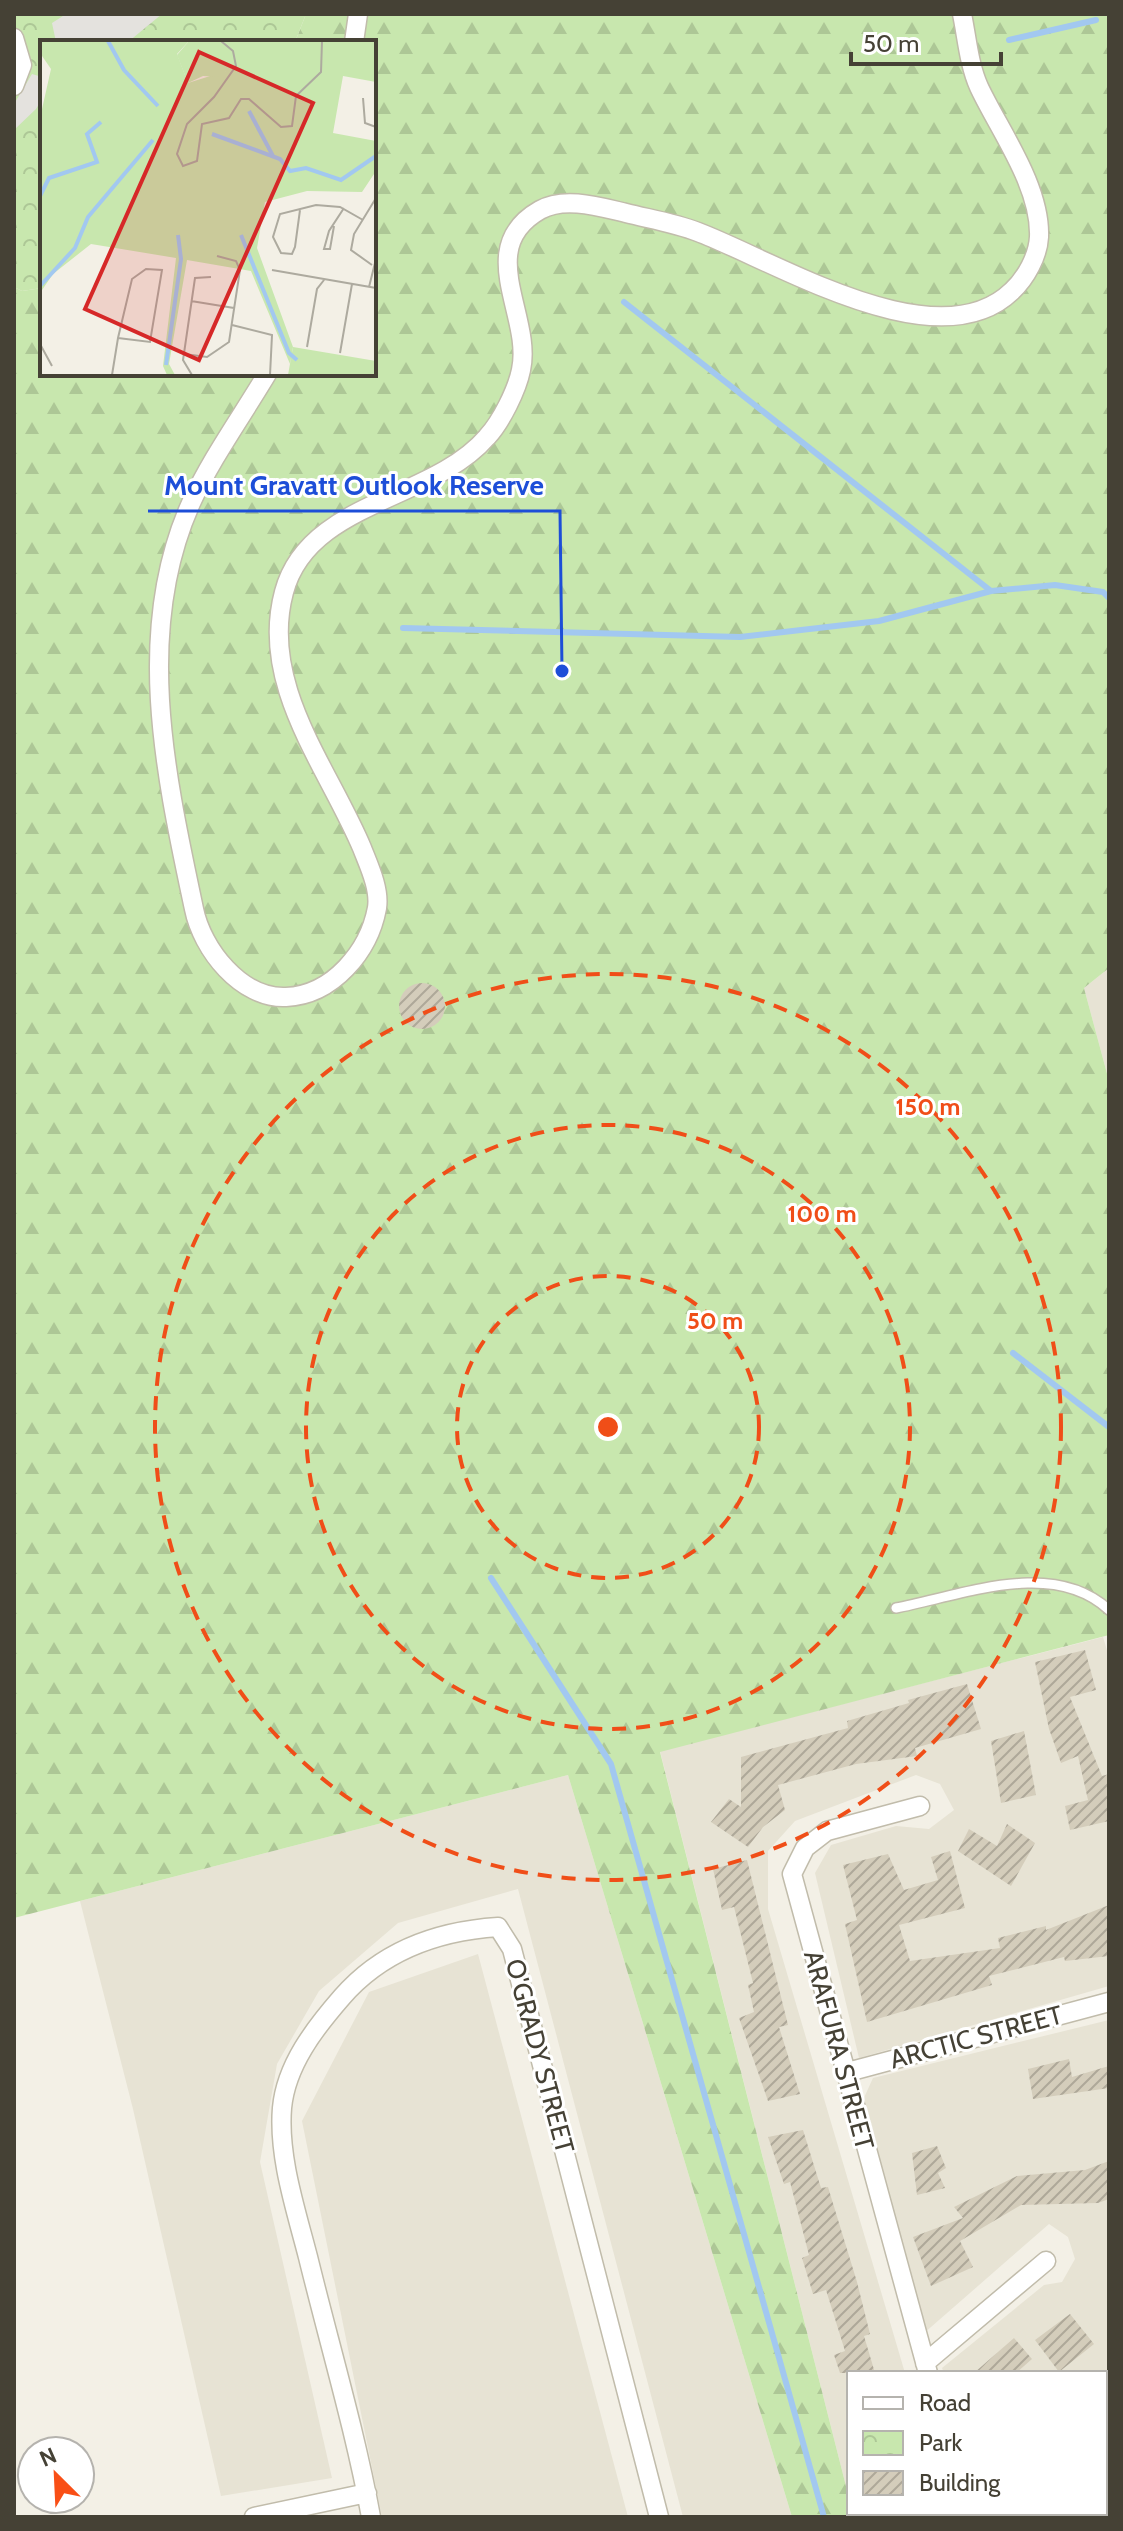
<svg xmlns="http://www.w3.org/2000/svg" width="1123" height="2531" font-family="Cabin,sans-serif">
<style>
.residential{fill:#e7e3d4}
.forest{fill:url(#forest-firs)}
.park{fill:url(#park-crowns)}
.parking{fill:#e4e2de}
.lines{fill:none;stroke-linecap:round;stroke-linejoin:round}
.stream{stroke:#a2c8f0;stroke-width:6}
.building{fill:url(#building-hatch)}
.lane-casing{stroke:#c1bcab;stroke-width:12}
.street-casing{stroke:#c1bcab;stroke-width:21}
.lane{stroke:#fff;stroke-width:9}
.street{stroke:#fff;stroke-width:18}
.ring{fill:none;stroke:#f04e18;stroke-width:4;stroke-dasharray:14 10}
.labels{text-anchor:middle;stroke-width:6;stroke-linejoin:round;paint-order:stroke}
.street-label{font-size:26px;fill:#454135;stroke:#fff}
.inset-river{fill:none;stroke:#a2c8f0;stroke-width:4}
.inset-road{fill:none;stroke:#adaa9f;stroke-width:2}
.view{fill:#d62828;fill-opacity:0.15;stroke:#d62828;stroke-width:4}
.inset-edge{fill:none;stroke:#454135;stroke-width:4}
.centre{fill:#f04e18;stroke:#fff;stroke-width:4}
.ring-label{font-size:24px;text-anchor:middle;font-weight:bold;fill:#f04e18;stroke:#fff;stroke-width:6;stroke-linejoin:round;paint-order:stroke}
.leader{fill:none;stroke:#1d4ed8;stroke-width:3}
.callout-dot{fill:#1d4ed8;stroke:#fff;stroke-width:3}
.callout-label{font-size:28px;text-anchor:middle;font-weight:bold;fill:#1d4ed8;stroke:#fff;stroke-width:6;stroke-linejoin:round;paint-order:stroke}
</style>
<defs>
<pattern id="forest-firs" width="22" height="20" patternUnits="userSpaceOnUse" patternTransform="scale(2)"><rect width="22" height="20" fill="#c8e7ae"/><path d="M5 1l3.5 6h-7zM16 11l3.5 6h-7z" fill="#adc796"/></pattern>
<pattern id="park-crowns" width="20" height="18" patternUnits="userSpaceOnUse" patternTransform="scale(2)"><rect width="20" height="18" fill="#c8e7ae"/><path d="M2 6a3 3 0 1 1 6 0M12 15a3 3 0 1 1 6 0" fill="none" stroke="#adc796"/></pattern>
<pattern id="building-hatch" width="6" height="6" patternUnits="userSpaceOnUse" patternTransform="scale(2)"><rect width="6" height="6" fill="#d4cdbb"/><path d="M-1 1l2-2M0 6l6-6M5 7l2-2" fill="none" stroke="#aea899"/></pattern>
</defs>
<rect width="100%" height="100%" fill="#f3f0e6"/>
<path class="residential" d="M1109,968V1081L1084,988Z
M1103,1637L1109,1657V1986L859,2058L815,1873L831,1845L896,1826L929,1829L954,1810L940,1784L916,1775L795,1821L768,1851V1909L905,2373H849V2498L660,1751Z
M568,1775L792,2517H683L518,1889L398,1923L319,1991L277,2064L260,2162L332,2478L221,2496L133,2109L80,1901Z
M478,1954L628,2517H382L302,2121L369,1992Z
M1109,2020V2477L1105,2478V2373H944L942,2368L1044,2285L1062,2282L1075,2259L1068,2237L1049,2224L923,2334L863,2100L873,2078Z"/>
<path class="forest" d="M306,14H1109V968L1084,988L1109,1081V1635L660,1752L849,2498V2513L854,2517H792L568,1775L14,1918V287L22,291L42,288V374H374V42H295Z"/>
<path class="park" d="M14,14H306L295,42H42V288L22,291L14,287Z"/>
<path class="parking" d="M66,14H162L128,42H56L52,23Z
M32,74L42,77V99L36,109L14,130V104Z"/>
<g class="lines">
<path class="stream" d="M1009,40L1096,20
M624,302L991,591
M403,628L740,637L879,621L991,591L1055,585L1103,592L1109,598
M1013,1353L1109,1427
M491,1578L611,1764L824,2517"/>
</g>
<path class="building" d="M399 1006a23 23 0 1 1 46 0a23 23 0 1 1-46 0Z
M1085,1650L1096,1690L1070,1697L1102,1776L1109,1774V1821L1070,1830L1065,1806L1088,1800L1078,1756L1061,1763L1049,1729L1035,1662Z
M967,1684L981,1729L915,1748L917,1756L856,1764L778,1785L785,1810L763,1827L748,1847L711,1822L729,1799L741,1807V1757L848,1728L847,1721L909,1703L908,1700Z
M1024,1731L1036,1795L1001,1803L991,1741Z
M1007,1824L1035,1843L1011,1886L958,1851L969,1829L997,1846Z
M950,1851L965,1908L899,1925L910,1961L1000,1948L998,1938L1046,1926V1930L1109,1905V1956L1065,1961L1064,1957L989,1976L992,1985L867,2022L845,1924L857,1920L843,1865L888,1854L904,1890L938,1880L931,1857Z
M747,1860L788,2025L779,2027L800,2094L768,2101L739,2018L754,2012L748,1985L753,1983L734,1907L722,1910L713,1869Z
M1069,2059L1072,2077L1109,2066V2088L1033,2099L1028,2069Z
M803,2130L821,2188L828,2187L857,2282L870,2334L864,2336L875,2373H840L834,2355L845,2351L826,2290L813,2294L802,2258L809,2255L790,2182L784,2184L768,2137Z
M937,2146L946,2168L938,2173L945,2188L917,2195L912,2153Z
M1109,2161V2199L1098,2203L1021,2205L960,2241L973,2267L931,2286L913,2237L963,2218L954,2207L1017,2176L1085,2170Z
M1070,2314L1094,2344L1059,2372L1035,2340Z
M1014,2338L1032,2359L1016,2373H974Z"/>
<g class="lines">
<defs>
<path id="lane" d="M896,1608C963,1595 1053,1558 1109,1610"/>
<path id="street" d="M14,38L22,65L14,86
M354,42L358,14
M267,374C242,416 211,459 191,503C133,632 166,777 194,909C202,949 241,999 286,997C333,995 369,951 377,908C380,889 369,866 362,848C328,767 259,685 284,592C308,501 432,501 487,437C501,422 517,390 521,370C533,316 473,248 540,210C565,196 600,207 626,213C650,219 675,223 698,232C777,262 938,363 1012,291C1026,278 1038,256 1039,237C1041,186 999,130 979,87C969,65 967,38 962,14
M920,1806L827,1831L805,1848L792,1874L928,2373
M844,2073L1109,2002
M925,2363L1046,2261
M1105,2504L1109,2503
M972,2513L973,2517
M254,2517L367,2493
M371,2517C355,2430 329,2343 308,2257C296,2210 278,2157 282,2108C286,2065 315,2028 342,1997C382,1951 437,1931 498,1927L512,1949L659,2517
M1050,2517L1067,2513"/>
</defs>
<use href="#lane" class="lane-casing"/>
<use href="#street" class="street-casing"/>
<use href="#lane" class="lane"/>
<use href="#street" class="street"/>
</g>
<g class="ring">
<circle cx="608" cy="1427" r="151"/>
<circle cx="608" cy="1427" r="302"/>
<circle cx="608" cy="1427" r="453"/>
</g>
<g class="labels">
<g class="street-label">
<text transform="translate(976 2037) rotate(-15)" y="9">ARCTIC STREET</text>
<text transform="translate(839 2050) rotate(75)" y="9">ARAFURA STREET</text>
<text transform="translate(540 2056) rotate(75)" y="9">O'GRADY STREET</text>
</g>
</g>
<g transform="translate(40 40)">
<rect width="336" height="336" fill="#f3f0e6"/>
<path d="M0,1H149L137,14L148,43L186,31L178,1H336V42L303,36L293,93L336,101V131L322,152L267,151L225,162L217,208L253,307L250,324L211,231L147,220L129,324L135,335H127L123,326L136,218L51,204L13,234L0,253V78L11,29L0,13Z" fill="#c8e7ae"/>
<path d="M149,1H178L190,10V27L180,37L163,36L148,43L137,15ZM253,307L336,321V335H248Z" fill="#c8e7ae"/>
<path class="inset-river" d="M68,1L84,30L118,66M209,71L233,116M172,94L240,119L250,131L266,128L301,140L336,116M0,156L9,138L57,122L47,94L61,82M201,195L249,313L257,320M0,246L35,208L48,177L113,100M126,325L141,219L138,195"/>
<path class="inset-road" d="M181,1L193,11L196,26L174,57L147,84L137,114L143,126L157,121L162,84L189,78L201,59H209L241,87L252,86L256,56L281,32L282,1M323,58L325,83L336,87M260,170L255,207L252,214L241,213L233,197L240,174L276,165L300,167L323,180M294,186L290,209H284L289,191L304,168M332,225L311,210L314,194L336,158M232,230L336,248M329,247L336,219M151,261L194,268M192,285L232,295L230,335M0,304L12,326M267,307L277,249L284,240M300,313L312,244M144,314L167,317L189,302L200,230L196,221L177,216M72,335L78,298L92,239L106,229L122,230L110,302L78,298M152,335L143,320L155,238L171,237"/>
<path class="view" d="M159,12L273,63L159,320L45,269Z"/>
<rect width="336" height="336" class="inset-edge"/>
</g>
<circle cx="608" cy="1427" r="12" class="centre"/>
<g class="ring-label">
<text x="928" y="1115">150 m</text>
<text x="822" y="1222">100 m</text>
<text x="715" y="1329">50 m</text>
</g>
<path class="leader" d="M562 671L560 511H148"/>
<circle class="callout-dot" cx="562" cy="671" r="8"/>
<g class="callout-label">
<text x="354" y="495">Mount Gravatt Outlook Reserve</text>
</g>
<rect width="1123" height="2531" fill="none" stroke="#454135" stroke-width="32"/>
<rect x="847" y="2371" width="260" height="144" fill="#ffffff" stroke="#b5b3ae" stroke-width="2"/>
<rect x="863" y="2397" width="40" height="12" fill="#ffffff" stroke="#b5b3ae" stroke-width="2"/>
<text x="919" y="2411" font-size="24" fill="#454135">Road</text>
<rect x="863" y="2431" width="40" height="24" fill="url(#park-crowns)" stroke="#b5b3ae" stroke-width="2"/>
<text x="919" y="2451" font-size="24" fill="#454135">Park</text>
<rect x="863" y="2471" width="40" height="24" fill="url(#building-hatch)" stroke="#b5b3ae" stroke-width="2"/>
<text x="919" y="2491" font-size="24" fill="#454135">Building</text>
<g transform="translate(56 2475) rotate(336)"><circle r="38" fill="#ffffff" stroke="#b5b3ae" stroke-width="2"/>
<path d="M0-6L14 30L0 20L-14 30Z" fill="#f94f16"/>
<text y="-12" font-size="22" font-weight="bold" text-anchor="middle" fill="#454135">N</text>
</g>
<path d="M851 52v12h150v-12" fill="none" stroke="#454135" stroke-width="4"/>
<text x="863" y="52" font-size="24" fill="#454135" stroke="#ffffff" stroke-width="6" paint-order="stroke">50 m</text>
</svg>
